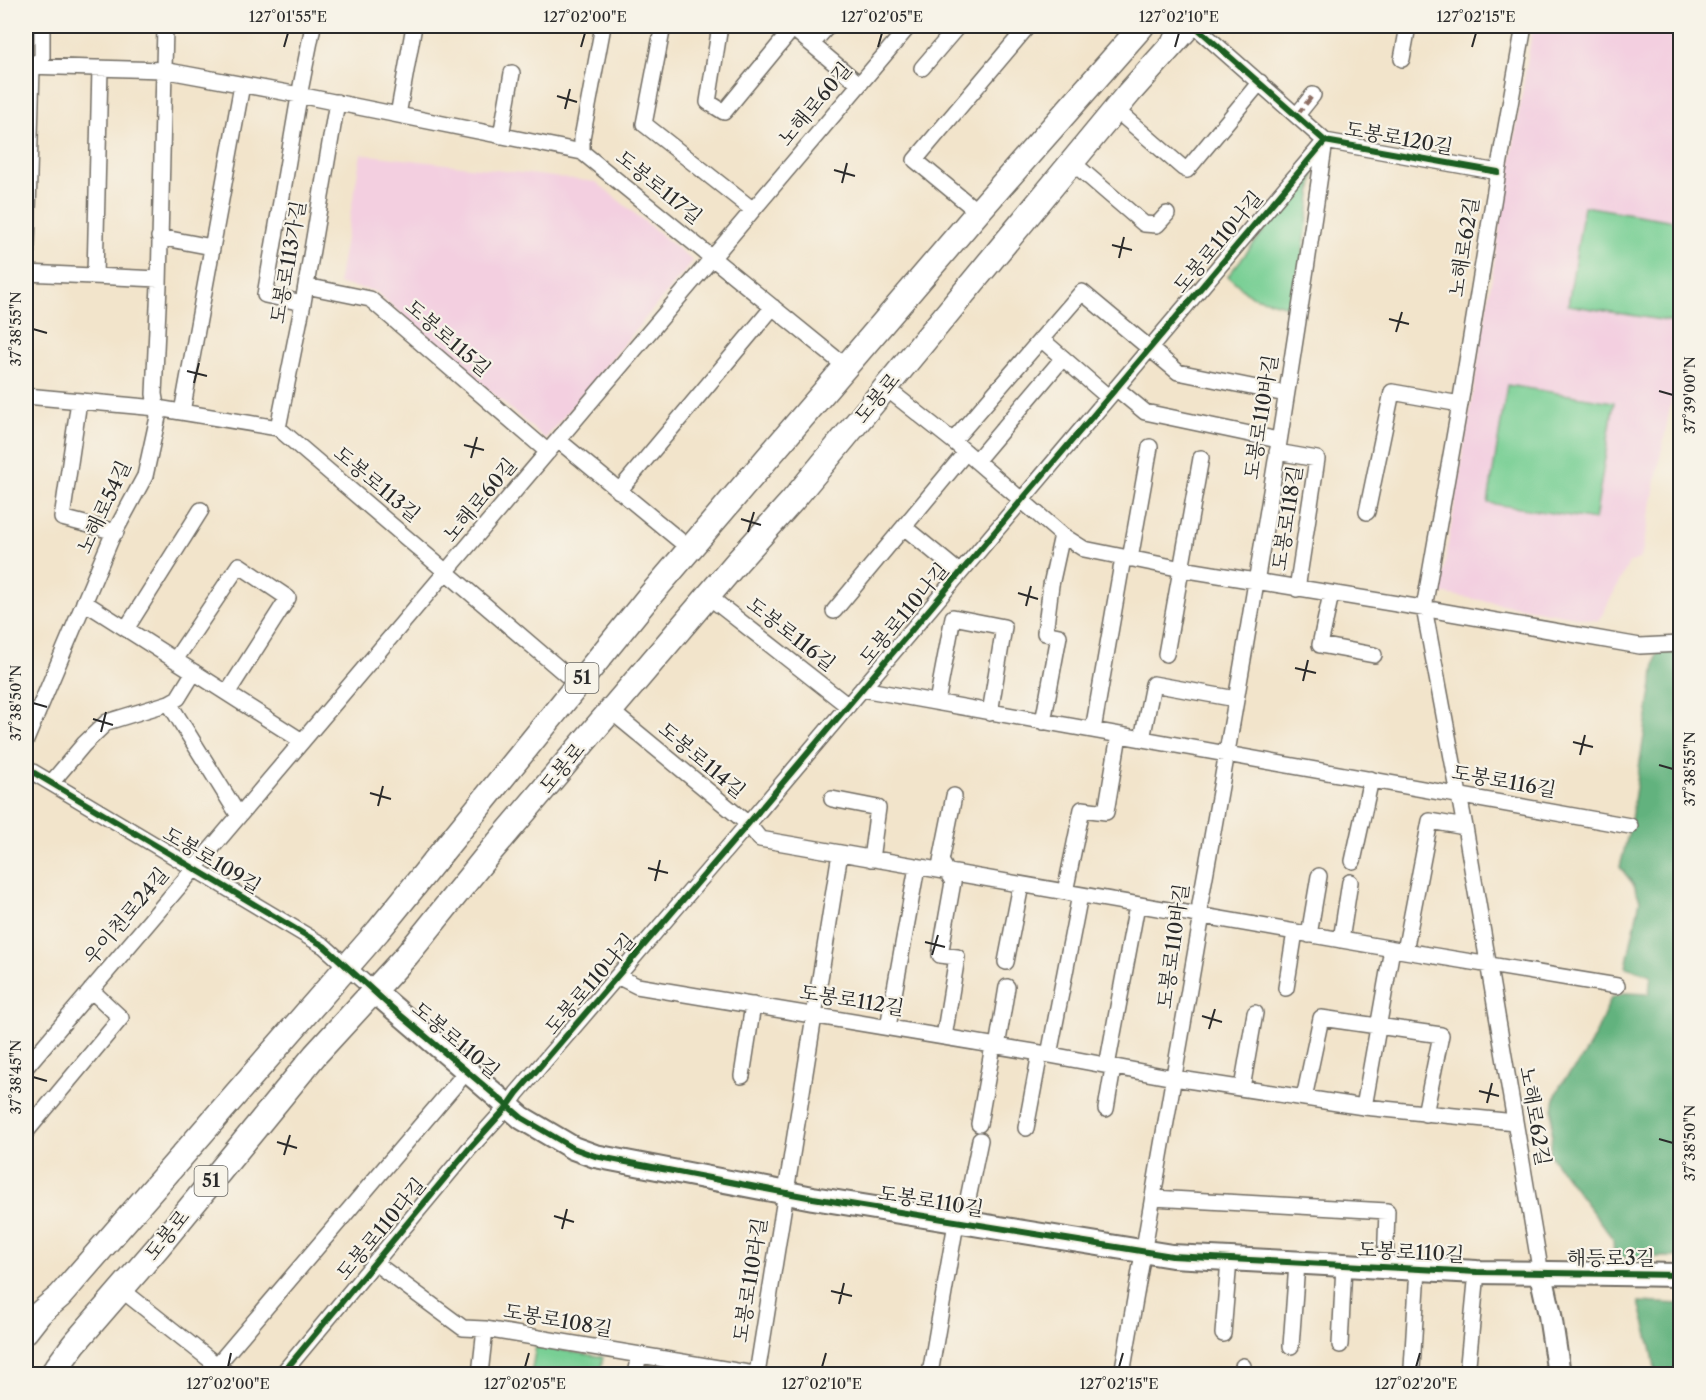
<svg xmlns="http://www.w3.org/2000/svg" width="1706" height="1400" font-family="'Libre Caslon Text','Noto Serif KR',serif">
<style>
.built{fill:#f3cfe0}
.green{fill:#78cf94;stroke:#527d60;stroke-width:1.5}
.forest{fill:#62b27e;stroke:#466e54;stroke-width:1.5}
.lines{fill:none;stroke-linecap:round;stroke-linejoin:round}
.street-casing{stroke:#716c63;stroke-width:18}
.secondary-casing{stroke:#716c63;stroke-width:26}
.primary-casing{stroke:#716c63;stroke-width:27}
.street{stroke:#fff;stroke-width:15}
.secondary{stroke:#fff;stroke-width:22}
.primary{stroke:#fff;stroke-width:24}
.quiet{stroke:#8d6e63;stroke-width:4.5;stroke-dasharray:9 4.5;stroke-linecap:butt}
.cycleway-casing{stroke:#f7f3e8;stroke-width:10}
.cycleway{stroke:#1b5e20;stroke-width:6}
.ticks{fill:none;stroke:#2b2b2b;stroke-width:2}
.labels{text-anchor:middle;stroke-width:4.5;stroke-linejoin:round;paint-order:stroke}
.shield{fill:#f7f3e8;stroke:#686764;stroke-width:1.5}
.shield-label{font-size:18px;font-weight:bold;fill:#2b2b2b}
.street-label{font-size:20px;fill:#2b2b2b;stroke:#f7f3e8}
.neatline{fill:none;stroke:#2b2b2b;stroke-width:2}
.ticks-label{font-size:15px;text-anchor:middle;fill:#2b2b2b}
</style>
<rect width="100%" height="100%" fill="#f7f3e8"/>
<filter id="ink" filterUnits="userSpaceOnUse"><feTurbulence type="fractalNoise" baseFrequency=".0167" numOctaves="2"/><feDisplacementMap in="SourceGraphic" scale="12" xChannelSelector="R" yChannelSelector="G"/><feConvolveMatrix kernelMatrix="1 2 1 2 8 2 1 2 1" color-interpolation-filters="sRGB"/></filter>
<filter id="wash" filterUnits="userSpaceOnUse"><feTurbulence type="fractalNoise" baseFrequency=".008" numOctaves="4" result="noise"/><feDisplacementMap in="SourceGraphic" scale="24" xChannelSelector="R" yChannelSelector="G"/><feGaussianBlur stdDeviation="1.35" result="paint"/><feColorMatrix in="noise" values="0 0 0 0 0 0 0 0 0 0 0 0 0 0 0 0 0 1.4 0 .05"/><feComposite in="paint" operator="in"/></filter>
<g filter="url(#wash)">
<rect width="100%" height="100%" fill="#f2e4cb"/>
<path class="built" d="M1533,26H1612L1680,37V356L1641,558L1629,563L1599,621L1440,593Z
M361,154L596,182L693,261L545,439L375,291L338,284Z"/>
<path class="green" d="M1315,167L1295,308L1251,296L1228,276Z
M1584,206L1680,222V323L1568,305Z
M1507,385L1614,402L1595,520L1488,503Z
M536,1346L603,1357L600,1374H531Z"/>
<path class="forest" d="M1680,650V1257H1614L1613,1239L1549,1154C1555,1134 1549,1115 1556,1095C1561,1080 1572,1072 1580,1061C1594,1042 1602,1019 1611,998L1625,993L1649,994L1651,975L1626,967L1640,900L1634,885L1620,867L1630,826L1657,652H1676Z
M1639,1302L1680,1304V1374H1656L1652,1351Z"/>
</g>
<g filter="url(#ink)">
<g class="lines">
<defs>
<path id="street" d="M663,26L644,124L753,210
M720,26L708,102L724,112L793,28
M790,26L859,84
M1195,26L1325,141L1498,172
M1524,26L1498,172L1460,404L1424,608L1465,827L1541,1274
M812,44L828,26
M1402,59L1408,26
M26,66L163,70L299,95L582,152L845,366
M922,68L958,26
M1116,110L1183,168L1187,170L1260,82
M398,115L414,26
M1297,115L1313,95
M501,136L512,73
M582,152V138L603,26
M1072,162L1144,224L1157,225L1167,214
M978,212L915,160L1028,26
M159,237L212,247
M26,273L159,279
M95,276L100,68
M26,282L32,66L42,58V26
M306,286L370,299L548,452
M303,303L265,295L300,91L313,26
M1041,339L1108,397
M886,388L953,441L1062,535L1084,549L1182,569L1434,610L1640,646L1680,644
M1116,388L1145,412L1278,440
M26,396L157,408L278,428L577,684
M79,401L62,518L116,532
M182,412L242,85
M278,428L303,303L337,102
M558,440L690,549
M953,441L1082,292L1178,372L1286,394
M1277,452L1317,459L1297,589
M976,461L1063,358
M619,491L773,307
M1367,512L1392,392L1460,404
M904,527L960,573
M1130,559L1150,447
M1331,594L1320,645L1374,655
M708,596L848,706
M84,602L302,741
M834,611L966,452
M126,629L201,510
M1166,654L1201,458
M175,660L239,565L288,598L228,692
M862,689L1630,826
M937,702L953,617L1004,627L990,713
M169,703L239,816
M611,711L748,824L760,839L1405,951L1617,986
M1043,722L1059,636L1045,633L1051,585L1062,535
M1093,730L1123,558
M1142,739L1153,684L1236,699
M26,740L111,539L145,476L158,417L154,394L159,285L165,26
M26,768L324,946L374,991
M52,782L84,744L107,722L169,703L178,698L194,672
M832,799L878,808L871,859
M1353,861L1371,779
M1065,892L1082,809L1106,812L1119,735
M1309,935L1319,876
M1341,940L1350,882
M1405,951L1430,821L1465,827
M1006,962L1021,885
M619,977L637,986L1040,1053L1174,1078L1364,1107L1515,1122
M1286,988L1295,932
M888,1027L917,867
M944,1037L957,957L940,955L953,882L941,861L954,796
M997,1047L1007,987
M1049,1055L1080,895
M1107,1066L1137,905
M26,1067L909,26
M742,1076L753,1005
M1242,1088L1255,1013
M1304,1098L1321,1018L1441,1035L1425,1114
M1364,1107L1392,949
M1106,1109L1113,1068
M979,1124L993,1046
M1026,1128L1040,1053
M26,1132L121,1018L91,990
M1153,1198L1387,1211L1385,1267
M963,1223L980,1140
M375,1263L463,1328L485,1329L754,1374
M122,1290L228,1374
M1223,1334L1229,1260
M1340,1345L1344,1265
M1291,1346L1297,1264
M217,1365L467,1071
M1412,1368L1418,1269
M282,1374L469,1149L508,1106L517,1093L748,824L1325,141
M480,1374L485,1329
M635,1374L639,1355
M757,1374L840,853
M930,1374L956,1223
M1122,1374L1201,921L1200,904C1246,650 1288,396 1325,141
M1242,1374L1243,1366
M1467,1374L1477,1272"/>
<path id="secondary" d="M374,991L522,1118L573,1148L595,1156L813,1198L1172,1256L1477,1272L1680,1275
M1541,1274L1550,1315L1559,1374"/>
<path id="primary" d="M26,1331L40,1313L60,1296L378,931L647,599L978,212L1142,26
M52,1374L74,1344L158,1247L315,1055L407,955L486,857L737,562L793,500L1129,93L1189,26"/>
</defs>
<use href="#street" class="street-casing"/>
<use href="#secondary" class="secondary-casing"/>
<use href="#primary" class="primary-casing"/>
<use href="#street" class="street"/>
<use href="#secondary" class="secondary"/>
<use href="#primary" class="primary"/>
<path class="quiet" d="M1297,115L1313,95"/>
<defs>
<path id="cycleway" d="M1195,26L1325,141L1498,172
M26,768L324,946L391,1007L522,1118L573,1148L595,1156L813,1198L1172,1256L1477,1272L1680,1275
M282,1374L469,1149L508,1106L517,1093L748,824L1325,141"/>
</defs>
<use href="#cycleway" class="cycleway-casing"/>
<use href="#cycleway" class="cycleway"/>
</g>
</g>
<path class="ticks" d="M284,47L288,33M581,47L585,33M878,47L882,33M1175,47L1179,33M1472,47L1476,33M557,96L577,102M565,109L570,89M834,170L855,176M842,183L847,163M1112,245L1132,250M1119,258L1124,237M1389,319L1409,324M33,329L47,333M1396,332L1402,312M187,371L207,376M194,383L199,363M1659,391L1673,395M464,445L484,450M471,458L477,437M741,519L761,525M748,532L754,512M1018,593L1038,599M1026,606L1031,586M1295,668L1316,673M1303,681L1308,660M33,703L47,707M93,719L113,725M101,732L106,712M1573,742L1593,747M1580,755L1585,735M1659,765L1673,769M370,793L391,799M378,806L383,786M648,868L668,873M655,881L660,860M925,942L945,947M932,955L938,935M1202,1016L1222,1022M1209,1029L1215,1009M33,1077L47,1081M1479,1091L1499,1096M1487,1103L1492,1083M1659,1139L1673,1143M277,1142L297,1148M284,1155L290,1135M554,1216L574,1222M562,1229L567,1209M831,1291L852,1296M839,1304L844,1283M228,1367L231,1353M525,1367L529,1353M822,1367L826,1353M1119,1367L1123,1353M1416,1367L1420,1353"/>
<g class="labels">
<g class="shield">
<rect x="565.5" y="663" width="33" height="30" rx="4.5"/>
<rect x="194.5" y="1166" width="33" height="30" rx="4.5"/>
</g>
<g class="shield-label">
<text x="582" y="684">51</text>
<text x="211" y="1187">51</text>
</g>
<g class="street-label">
<text transform="translate(815 104) rotate(-50)" y="7">노해로60길</text>
<text transform="translate(1399 138) rotate(10)" y="7">도봉로120길</text>
<text transform="translate(659 187) rotate(39)" y="7">도봉로117길</text>
<text transform="translate(1218 242) rotate(-50)" y="7">도봉로110나길</text>
<text transform="translate(1464 247) rotate(-81)" y="7">노해로62길</text>
<text transform="translate(288 262) rotate(-80)" y="7">도봉로113가길</text>
<text transform="translate(448 338) rotate(41)" y="7">도봉로115길</text>
<text transform="translate(877 398) rotate(-50)" y="7">도봉로</text>
<text transform="translate(1261 417) rotate(-81)" y="7">도봉로110바길</text>
<text transform="translate(377 484) rotate(40)" y="7">도봉로113길</text>
<text transform="translate(480 500) rotate(-50)" y="7">노해로60길</text>
<text transform="translate(104 507) rotate(-65)" y="7">노해로54길</text>
<text transform="translate(1287 518) rotate(-81)" y="7">도봉로118길</text>
<text transform="translate(904 614) rotate(-50)" y="7">도봉로110나길</text>
<text transform="translate(791 634) rotate(38)" y="7">도봉로116길</text>
<text transform="translate(702 760) rotate(40)" y="7">도봉로114길</text>
<text transform="translate(562 768) rotate(-50)" y="7">도봉로</text>
<text transform="translate(1504 781) rotate(10)" y="7">도봉로116길</text>
<text transform="translate(212 860) rotate(31)" y="7">도봉로109길</text>
<text transform="translate(126 916) rotate(-50)" y="7">우이천로24길</text>
<text transform="translate(1173 946) rotate(-82)" y="7">도봉로110바길</text>
<text transform="translate(590 984) rotate(-49)" y="7">도봉로110나길</text>
<text transform="translate(852 1000) rotate(9)" y="7">도봉로112길</text>
<text transform="translate(456 1040) rotate(40)" y="7">도봉로110길</text>
<text transform="translate(1535 1116) rotate(80)" y="7">노해로62길</text>
<text transform="translate(931 1201) rotate(9)" y="7">도봉로110길</text>
<text transform="translate(381 1229) rotate(-50)" y="7">도봉로110다길</text>
<text transform="translate(167 1235) rotate(-51)" y="7">도봉로</text>
<text transform="translate(1411 1252) rotate(3)" y="7">도봉로110길</text>
<text x="1611" y="1265">해등로3길</text>
<text transform="translate(750 1280) rotate(-81)" y="7">도봉로110라길</text>
<text transform="translate(558 1320) rotate(10)" y="7">도봉로108길</text>
</g>
</g>
<rect width="1706" height="1400" fill="none" stroke="#f7f3e8" stroke-width="66"/>
<rect x="33" y="33" width="1640" height="1334" class="neatline"/>
<g class="ticks-label">
<text x="288" y="22">127°01'55"E</text>
<text x="585" y="22">127°02'00"E</text>
<text x="882" y="22">127°02'05"E</text>
<text x="1179" y="22">127°02'10"E</text>
<text x="1476" y="22">127°02'15"E</text>
<text transform="translate(16 329) rotate(-90)" y="5">37°38'55"N</text>
<text transform="translate(1690 395) rotate(-90)" y="5">37°39'00"N</text>
<text transform="translate(16 703) rotate(-90)" y="5">37°38'50"N</text>
<text transform="translate(1690 769) rotate(-90)" y="5">37°38'55"N</text>
<text transform="translate(16 1077) rotate(-90)" y="5">37°38'45"N</text>
<text transform="translate(1690 1143) rotate(-90)" y="5">37°38'50"N</text>
<text x="228" y="1389">127°02'00"E</text>
<text x="525" y="1389">127°02'05"E</text>
<text x="822" y="1389">127°02'10"E</text>
<text x="1119" y="1389">127°02'15"E</text>
<text x="1416" y="1389">127°02'20"E</text>
</g>
</svg>
